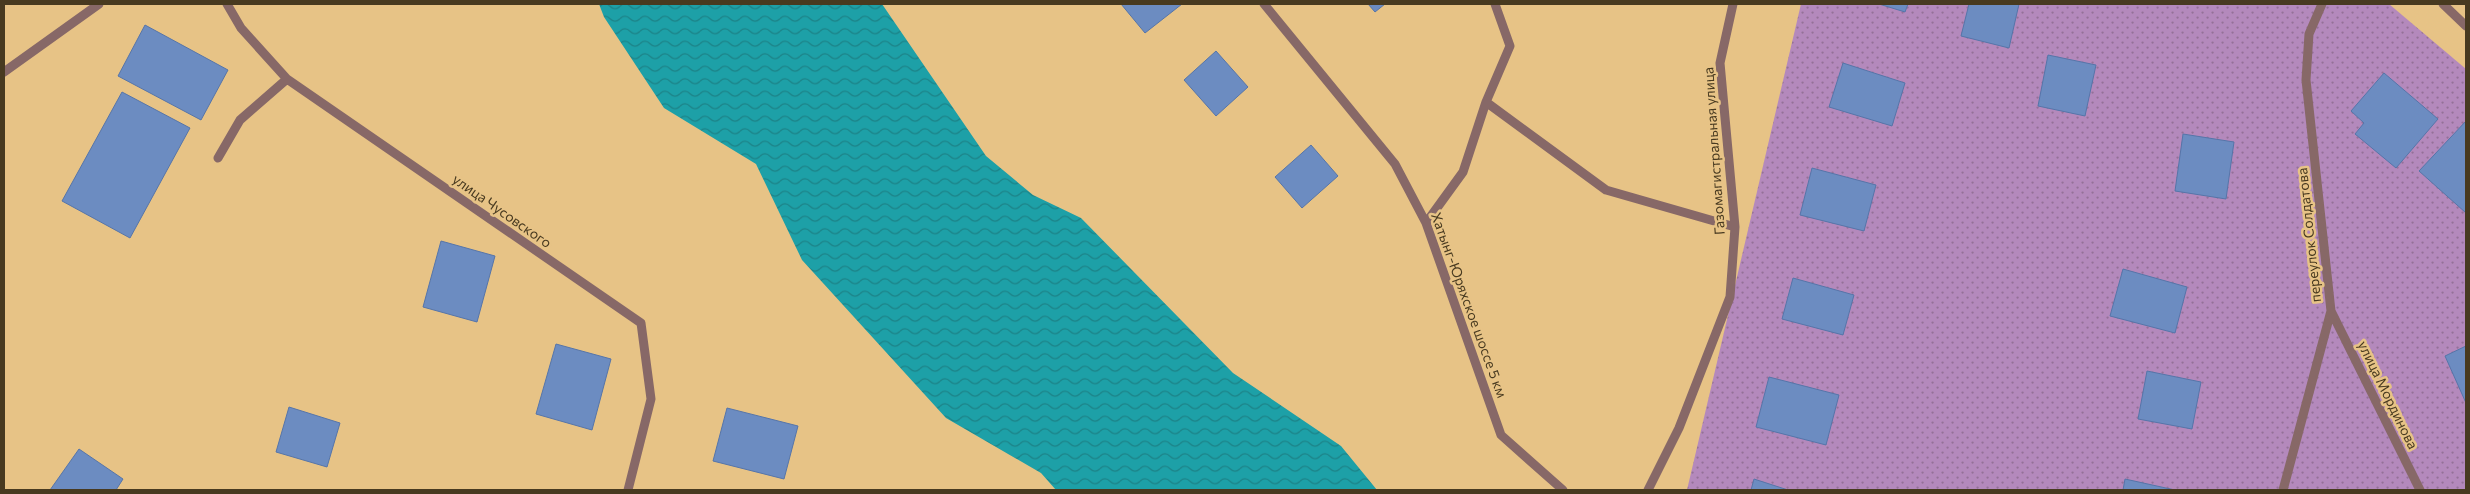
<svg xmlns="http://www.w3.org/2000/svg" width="2470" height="494" font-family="Commissioner,sans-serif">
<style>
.park{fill:url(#park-dots)}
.water{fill:url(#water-waves)}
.building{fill:#6c8cc1;stroke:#5675a9}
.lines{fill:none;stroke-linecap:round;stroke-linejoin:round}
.minor{stroke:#876867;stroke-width:9}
.labels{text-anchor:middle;stroke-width:5;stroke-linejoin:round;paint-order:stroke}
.street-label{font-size:14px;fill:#483a20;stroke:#e7c386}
</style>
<defs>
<pattern id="park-dots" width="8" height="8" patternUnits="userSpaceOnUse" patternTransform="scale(1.25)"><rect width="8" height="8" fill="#b489bc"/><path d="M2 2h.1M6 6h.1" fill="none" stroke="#947198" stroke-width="1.8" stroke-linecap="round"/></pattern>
<pattern id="water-waves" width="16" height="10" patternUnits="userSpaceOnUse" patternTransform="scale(1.25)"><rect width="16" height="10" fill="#1da0a7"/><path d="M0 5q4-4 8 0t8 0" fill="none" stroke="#1c8388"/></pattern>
</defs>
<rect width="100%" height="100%" fill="#e7c386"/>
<path class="park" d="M1801,4H2389L2466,69V490H1687Z"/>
<path class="water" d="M599,4H882L986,156L1033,195L1081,218L1233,373L1341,446L1377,490H1056L1041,473L946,418L802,260L756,164L664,108L604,17Z"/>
<path class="building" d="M1121,4H1182L1145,33Z
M1368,4H1385L1375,12Z
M1879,4H1908L1905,12Z
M1969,4H2019L2009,48L1961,36Z
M145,25L228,70L201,120L118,76Z
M1216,51L1248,87L1216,116L1184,80Z
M2048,55L2096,65L2085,116L2038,106Z
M1843,63L1905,83L1892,126L1829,107Z
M2384,73L2438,119L2396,168L2355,134L2364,123L2351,111Z
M122,92L190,128L130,238L62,201Z
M2466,121V213L2419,171Z
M2183,134L2234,142L2226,199L2175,191Z
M1311,145L1338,176L1302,208L1275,177Z
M1812,168L1876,185L1864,231L1800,215Z
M441,241L495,256L477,322L423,307Z
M2123,269L2187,287L2175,333L2110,316Z
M1793,278L1854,295L1843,335L1782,319Z
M556,344L611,359L592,430L536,414Z
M2466,346V403L2445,356Z
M2147,371L2201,382L2192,429L2138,419Z
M1769,377L1839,395L1826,445L1756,427Z
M289,407L340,423L327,467L276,452Z
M727,408L798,426L784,479L713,461Z
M79,449L123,479L116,490H50Z
M1754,479L1788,490H1751Z
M2125,479L2175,490H2123Z"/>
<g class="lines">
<path class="minor" d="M227,4L241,28L287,79L641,323L651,399L628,490
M1264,4L1395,164L1426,223L1501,435L1563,490
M1495,4L1510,46L1486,102L1606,190L1735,227
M2443,4L2466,26
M4,72L99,4
M218,158L240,120L287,79
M1426,223L1463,172L1486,102
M2331,311L2420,490
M1648,490L1679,428L1730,297L1735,227L1720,63L1733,4
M2283,490L2331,311L2306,80L2309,34L2322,4"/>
</g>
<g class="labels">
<g class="street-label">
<text transform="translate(1714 151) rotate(-94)" y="5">Газомагистральная улица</text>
<text transform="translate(502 211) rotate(35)" y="5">улица Чусовского</text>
<text transform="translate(2309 235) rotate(-96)" y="5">переулок Солдатова</text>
<text transform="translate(1469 305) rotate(70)" y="5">Хатынг-Юряхское шоссе 5 км</text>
<text transform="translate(2388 395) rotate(64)" y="5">улица Мординова</text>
</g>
</g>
<rect width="2470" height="494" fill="none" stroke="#483a20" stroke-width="10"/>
</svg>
